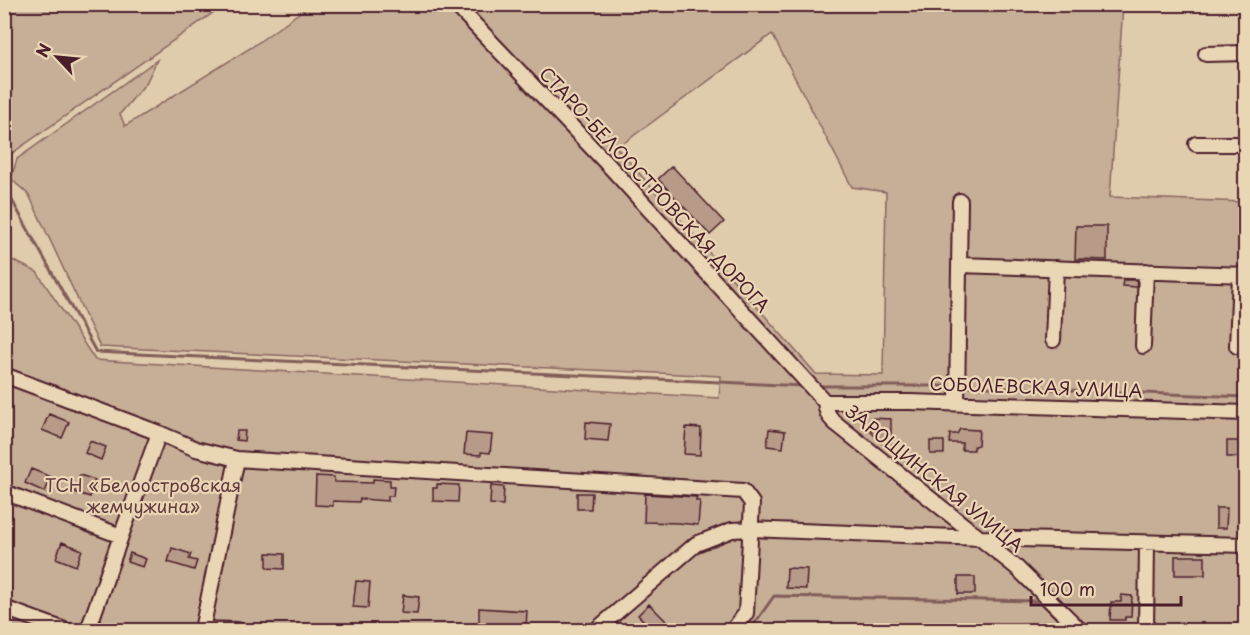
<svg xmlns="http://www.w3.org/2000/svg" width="1250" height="635" font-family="'Playpen Sans',sans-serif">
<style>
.green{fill:#c7ae96;stroke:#886660;stroke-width:1.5;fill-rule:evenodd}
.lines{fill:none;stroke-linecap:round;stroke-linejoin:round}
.stream{stroke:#815d59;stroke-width:3}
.building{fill:#b79a88;stroke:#4a1f2b;stroke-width:1.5}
.minor-casing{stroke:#4a1f2b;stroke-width:18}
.minor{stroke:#ead6b4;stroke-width:14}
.labels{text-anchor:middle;stroke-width:4.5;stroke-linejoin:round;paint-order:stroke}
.street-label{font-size:18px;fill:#4a1f2b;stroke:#ead6b4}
.park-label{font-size:18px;fill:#633c40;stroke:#ead6b4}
</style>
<rect width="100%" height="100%" fill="#e0cbac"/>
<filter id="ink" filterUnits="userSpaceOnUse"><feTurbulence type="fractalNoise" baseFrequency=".0167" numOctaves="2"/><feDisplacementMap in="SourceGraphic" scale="12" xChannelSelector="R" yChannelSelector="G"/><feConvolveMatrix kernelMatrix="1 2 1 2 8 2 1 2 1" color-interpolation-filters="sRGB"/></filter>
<g filter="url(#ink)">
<path class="green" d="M5,4H224V5L5,158Z
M310,5H1123L1110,197L1245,202V630H5L4,252L10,259L37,272L95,360L719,398L721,376L100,347L29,195L11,179L17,159L157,60L146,83L120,114L125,126L252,47ZM772,34L852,187L886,192L883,375L816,374L617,148Z"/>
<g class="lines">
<path class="stream" d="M4,186L96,352L803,386
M820,386H953
M962,386L1246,397
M750,630L774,596L1040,601L1068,630"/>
</g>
<path class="building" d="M672,166L724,222L710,235L658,179Z
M1076,226H1107V260L1075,259Z
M1123,280H1137L1136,287L1122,286Z
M49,414L69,422L62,438L42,430Z
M871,418L891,419V443H882L871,432Z
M586,422L610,424L608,441L585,439Z
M686,427L701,428L700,455L684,454Z
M769,429L785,431L783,448L767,446Z
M960,429L979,430L978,445L974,446V450H962V443H949L950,434H957Z
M237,431H245L244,441L236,440Z
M466,433L492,435L490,453L481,452V455L464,454Z
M90,441L106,447L101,460L85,453Z
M930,441H944V454H930Z
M1227,441H1245V457H1227Z
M31,469L51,477L45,492L25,483Z
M80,475L95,480L90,497L74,492Z
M316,476L334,477V482L373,483V479L390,480V487H394L393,496H388V501L360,499L359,502L333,501V506L315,505Z
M437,484L459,485L458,502L433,501V488H437Z
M491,486L504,487L503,505L490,504Z
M577,493H592L591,509H577Z
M645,494L697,497L696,501H700L698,525L678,523L644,522Z
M1216,508H1227L1226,528H1216Z
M62,542L82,550L76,566L56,558Z
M172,548L191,554L189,559L197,561L194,570L168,562Z
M130,553L146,559L143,567L127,562Z
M267,553L284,554V569L267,568Z
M1175,556H1205V575H1175Z
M787,568L807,569L806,589L786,588Z
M958,577H975V594H958Z
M356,581L370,582L368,608L353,607Z
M403,595L419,597L417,614L401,613Z
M1121,595L1132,596L1131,617H1125V620H1110L1111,602H1121Z
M649,604L669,624L663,630H653L638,615Z
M479,608L527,611L526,627L509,626V625H479Z"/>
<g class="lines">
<defs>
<path id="minor" d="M455,4L613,170L825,402
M1206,54L1246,53
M1196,144H1246
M960,265L1246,275
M1053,340L1056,268
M1143,346L1146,271
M1237,346L1240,275
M4,375L159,433L196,449L237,459L743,491L752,503L746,613L733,630
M825,402H910L1246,413
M825,402C826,411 828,416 834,422L1016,567L1080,630
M957,403L960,201
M4,492L121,536
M4,608L65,630
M203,629L237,630
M88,630L121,536L159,433
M202,630L237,459
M596,630L696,544L732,530L751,529L981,538L1246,545
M1146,630L1147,543"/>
</defs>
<use href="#minor" class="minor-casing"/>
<use href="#minor" class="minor"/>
</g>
</g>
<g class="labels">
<g class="street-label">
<text transform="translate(654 190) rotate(47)" y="6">СТАРО-БЕЛООСТРОВСКАЯ ДОРОГА</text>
<text transform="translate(1036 388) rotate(2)" y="6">СОБОЛЕВСКАЯ УЛИЦА</text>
<text transform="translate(934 479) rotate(39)" y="6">ЗАРОЩИНСКАЯ УЛИЦА</text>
</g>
<g class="park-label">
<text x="143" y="492">ТСН «Белоостровская<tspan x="143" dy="21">жемчужина»</tspan></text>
</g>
</g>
<rect width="1250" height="635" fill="none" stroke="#ead6b4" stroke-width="24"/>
<rect x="12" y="12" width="1226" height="611" fill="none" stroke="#4a1f2b" stroke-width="2" filter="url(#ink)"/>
<g transform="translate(57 57) rotate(296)" stroke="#ead6b4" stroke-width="4.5" paint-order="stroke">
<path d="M0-4.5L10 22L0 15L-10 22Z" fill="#4a1f2b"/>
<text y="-9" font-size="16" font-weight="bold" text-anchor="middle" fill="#4a1f2b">N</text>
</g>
<path d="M1031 596v9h150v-9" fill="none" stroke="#4a1f2b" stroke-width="3"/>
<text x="1040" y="596" font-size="18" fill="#4a1f2b" stroke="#ead6b4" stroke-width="4.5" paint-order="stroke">100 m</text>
</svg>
